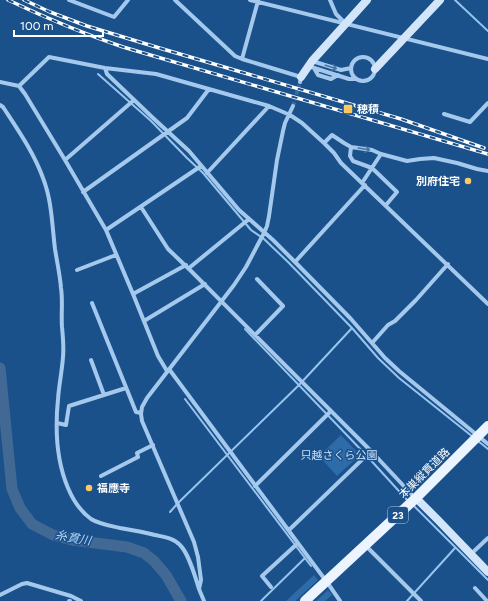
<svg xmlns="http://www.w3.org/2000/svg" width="488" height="601" font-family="Figtree,'Noto Sans JP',sans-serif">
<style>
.green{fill:#2d6ca9}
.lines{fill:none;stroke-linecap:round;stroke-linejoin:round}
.stream{stroke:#98c5ef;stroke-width:2}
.river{stroke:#426993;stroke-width:11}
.street-tunnel{stroke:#3c6b9c;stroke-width:4;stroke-dasharray:4 2;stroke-linecap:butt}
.street{stroke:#a5c9ed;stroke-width:4}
.secondary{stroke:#d2e5f9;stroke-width:8}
.primary{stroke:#ebf4ff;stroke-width:10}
.rail-casing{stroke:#fff;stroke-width:3.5}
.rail{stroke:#1a518b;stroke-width:2;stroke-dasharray:6;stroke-linecap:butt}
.oneway{stroke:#4475a8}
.poi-dot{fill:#ffc962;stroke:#1a518b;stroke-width:1.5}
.labels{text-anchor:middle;stroke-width:3;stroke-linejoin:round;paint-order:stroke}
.shield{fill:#1a518b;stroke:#bacbdc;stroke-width:1}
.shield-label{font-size:10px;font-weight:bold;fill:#fff}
.poi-label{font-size:11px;font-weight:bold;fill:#fff;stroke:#1a518b;text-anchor:start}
.park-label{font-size:11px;fill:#cbe2f9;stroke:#1a518b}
.street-label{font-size:11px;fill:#fff;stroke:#1a518b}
.water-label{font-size:12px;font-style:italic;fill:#b1d3f4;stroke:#1a518b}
</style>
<rect width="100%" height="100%" fill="#1a518b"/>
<path class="green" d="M341,435L360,455L337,476L319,456Z
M314,575L318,580L295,601H286Z
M328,590L332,595L325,601H316Z"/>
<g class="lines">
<path class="stream" d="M455,0L488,31
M98,74L151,121L187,158L203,173L251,230L264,239L289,263L352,328L378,358L399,378L473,437
M245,329L366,455L408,501
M185,399L311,566
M478,441L488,449
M413,505L488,580
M170,512L178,503L299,385L352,328
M261,601L305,558
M407,601L455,548"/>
<path class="river" d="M0,368L12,489L20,508L32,524L53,535L72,540L127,547L144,553L154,561L166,575L181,601"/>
<path class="street-tunnel" d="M293,106L300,82"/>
<path class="street" d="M69,0L114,17L128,0
M175,0L235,56L242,59
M250,0L488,59
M330,0L336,14L345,23
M258,1L242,59L301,77L300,82
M351 69a12 12 0 1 1 24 0a12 12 0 1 1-24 0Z
M312,61L341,70L351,68
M308,66L349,79H356
M105,68L107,74L153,118L189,151L239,210L273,240L295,262L365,185
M314,68L318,75L331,79L338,75
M0,82L19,86L25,94L65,160L106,230L133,294L158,356L167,371
M19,86L49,57L105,68L156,74L269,106
M0,105L3,107C18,130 34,153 43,178C52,201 52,225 55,249C57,262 60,275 61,288C63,301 61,314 62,327C63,337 64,347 63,357C62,371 59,385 58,399C55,429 56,460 68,488C73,500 80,511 91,519C99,524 111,526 120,528C132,530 144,532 155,535C164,537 174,538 180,545C189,554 195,576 199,589
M444,114L470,122L488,103
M324,143L332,135L344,143L351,147L372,150L381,154L407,161L420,159L434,158L457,163L477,169L488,171
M351,147L350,156L353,161L372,168L397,192L386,205
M65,160L134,100
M207,173L269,106L290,115L302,123L324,143L334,153L341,163L488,304
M362,183L381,154
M83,192L187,118L209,89
M141,207L168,249L191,271L371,451L415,498
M106,230L201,166
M295,262L351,319L385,358L399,371L488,444
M189,268L249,219
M77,270L116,255
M133,294L186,265
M92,303L136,412L141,413
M144,321L205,284
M255,335L283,306L257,279
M372,343L388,325L395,321L416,300L448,264
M91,360L104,395
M169,369L329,585L340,601
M57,423L66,425L69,406L126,388
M101,476L138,457L137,453L153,445
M255,486L331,411
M289,530L371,451
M366,546L421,601
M471,554L488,538
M271,587L262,576L298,543
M475,588L487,601
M0,595L22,584L27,583L71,596L81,601
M69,601H70
M204,601L199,589L201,580L198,557L194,542L142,421L141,414L142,407L147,398L234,285L246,267L264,233L267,226L269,216L277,160L283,131L285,123L293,106"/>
<path class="secondary" d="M375,69L440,0
M301,77L312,61L367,0
M416,498L438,520L488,572"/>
<path class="primary" d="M305,601L416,498L488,426"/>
<defs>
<path id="rail" d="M8,0C46,18 84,34 123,47L488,154
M24,0L50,12L87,26L156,47L401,119L484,148"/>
</defs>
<use href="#rail" class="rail-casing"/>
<use href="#rail" class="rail"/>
</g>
<defs><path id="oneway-shaft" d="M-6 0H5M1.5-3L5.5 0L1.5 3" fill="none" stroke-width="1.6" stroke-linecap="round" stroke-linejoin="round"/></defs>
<g class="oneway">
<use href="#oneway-shaft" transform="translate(331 67) rotate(17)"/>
<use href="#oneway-shaft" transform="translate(364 149) rotate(9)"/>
</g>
<g class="poi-dot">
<rect x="343" y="104" width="10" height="10" rx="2"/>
<circle cx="468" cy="181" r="4"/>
<circle cx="89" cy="488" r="4"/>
</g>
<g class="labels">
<rect class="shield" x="388" y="507" width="20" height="16" rx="3"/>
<g class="shield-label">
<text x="398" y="519">23</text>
</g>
<g class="poi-label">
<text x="357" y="113">穂積</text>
<text x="460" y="185" text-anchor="end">別府住宅</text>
<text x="97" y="492">福應寺</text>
</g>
<g class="park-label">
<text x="339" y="459">只越さくら公園</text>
</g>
<g class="street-label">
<text transform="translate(424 473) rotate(-45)" y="4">本巣縦貫道路</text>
</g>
<g class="water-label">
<text transform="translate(73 538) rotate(10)" y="4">糸貫川</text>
</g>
</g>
<path d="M14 30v6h89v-6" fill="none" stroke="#ffffff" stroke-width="2"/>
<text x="20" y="30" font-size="12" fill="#ffffff" stroke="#1a518b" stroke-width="3" paint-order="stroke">100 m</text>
</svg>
